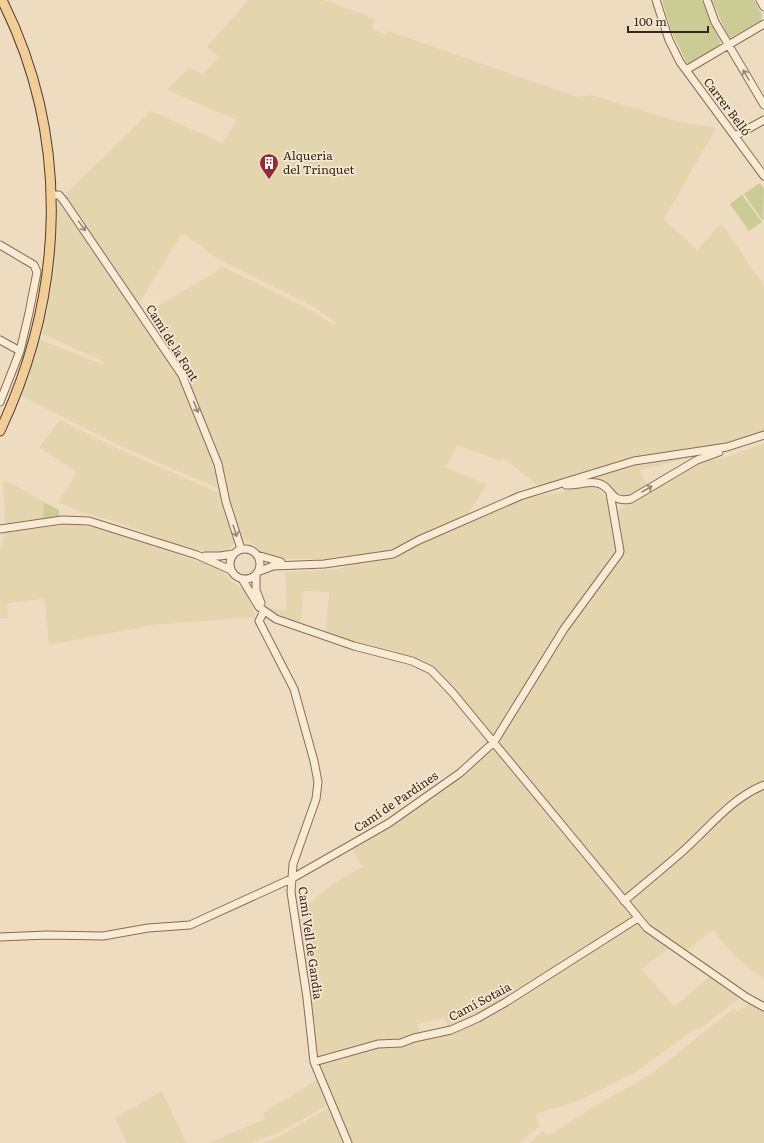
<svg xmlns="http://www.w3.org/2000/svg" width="764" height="1143" font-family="Literata,serif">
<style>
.farmland{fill:#e3d5ae}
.green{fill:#cacb95}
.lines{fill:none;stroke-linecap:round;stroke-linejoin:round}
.minor-casing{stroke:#876d58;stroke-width:9}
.major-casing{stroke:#543b2d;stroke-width:11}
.minor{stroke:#f9ead3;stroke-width:7}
.major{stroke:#f1cd98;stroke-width:9}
.oneway{stroke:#988878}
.labels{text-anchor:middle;stroke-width:3.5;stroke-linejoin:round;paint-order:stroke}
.street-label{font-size:12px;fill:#36271d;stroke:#f5e7d0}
.poi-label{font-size:12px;fill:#36271d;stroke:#f5e7d0;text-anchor:start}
</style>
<rect width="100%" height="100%" fill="#eedcc0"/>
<path class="farmland" d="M248,0H324L360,13L375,20L372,29L386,35L388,31L577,97L591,95L676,121L716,128L664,219L697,250L721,223L764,286V436L705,454L640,470L647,486L631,496L622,499L609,490L605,478L542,489L503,458L501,461L457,445L445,468L487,484L468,514L420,536L399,547L392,550L319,559H286L268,556L256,546L242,540L228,501L221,464L216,446L200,409L178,362L145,313L214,273L221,266L307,308L334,325L336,322L314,307L221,261L185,235H181L138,305L65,198L67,193L151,111L222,143L237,120L167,90L188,68L204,74L219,57L207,47Z
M58,200H59L159,344L184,385L212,453L220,488H217L114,443L20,395L37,344L41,340L102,364L103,361L42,334L52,284Z
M60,420L114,447L219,493L236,541L229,548L219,552L206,551L171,543L120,523L82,512L58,502L77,472L39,447Z
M764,443V782L744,791L728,802L715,812V814L680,850L627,895L623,894L498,742L567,628L622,555L615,512L703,462L733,455Z
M3,481L11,483L44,502L43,519L5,525Z
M588,486L598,489L605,496L618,549L494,737L465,702L430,667L326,635L329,592L303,591L301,626L263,612L272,608L287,611L285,572L338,569L372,558L397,556L419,542L513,501Z
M66,524L82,525L115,533L193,560L221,568L231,581L244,590L253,608L255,617L152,625L49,645L45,604L42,599L7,603L8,618H0V548H2L4,533L65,525Z
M494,746L631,915L632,920L477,1016L449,1029L444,1018L417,1024L420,1035L320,1058L315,1056L296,914L334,883L362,867L352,848L396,823Z
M764,788V980L732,953L713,930L685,952L658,932L629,901L685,855L725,814Z
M638,922L651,936L669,949L641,969L675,1006L709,977L740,998L700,1029L694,1030L631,1075L575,1102L535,1114L540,1126L519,1143H352L319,1067L321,1062L383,1047L447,1035L464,1028L487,1017L551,978Z
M749,1003L764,1012V1143H529L543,1131L548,1136L602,1102L653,1073L734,1008L737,1012Z
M317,1080L328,1105L280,1132L251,1143H209L265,1119L263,1113Z
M162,1091L186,1143H127L115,1118Z
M329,1108L345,1143H261L274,1139Z"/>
<path class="green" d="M662,0H702L720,42L719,45L689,63L686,61L671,30Z
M712,0H754L762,15L761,20L731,37L728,36Z
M760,183L764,189L763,221L744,194Z
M742,195L762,222L749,231L730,204Z
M44,502L59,510V516L43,519Z"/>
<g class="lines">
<defs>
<path id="minor" d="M656,0L669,40L680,62L764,176
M707,0L715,22L764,105
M760,0L764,7
M686,70L764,24
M735,136L764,120
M51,195H59L64,201L182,375L218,464L226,502L241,549
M0,245L34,265L37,272L29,313L20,351L0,402
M0,340L20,351
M566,485C576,486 587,481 597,483C613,486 609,504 631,499L697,460L719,452
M0,529L62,520L89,521L197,555L231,570
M230 564a15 15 0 1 1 30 0a15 15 0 1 1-30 0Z
M257,555L281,562
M205,556H220L233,554
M260,571L273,566L324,564L393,554L419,540L520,496L634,461L727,447L764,435
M256,575V590L261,603
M242,579L259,607L276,619L354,646L412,661L431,670L452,692L647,928L746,997L764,1007
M264,611L259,621L294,689L314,761L318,782L316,799L293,864L291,892L307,998L314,1062L348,1143
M624,901C644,884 664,868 683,851C710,827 730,799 764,785
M0,937L47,935L103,936L148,928L190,925L291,879L389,823L460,773L494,742L564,629L619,554L620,551L610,493
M314,1062L378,1044L401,1043L414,1038L451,1030L478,1018L506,1002L638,918"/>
<path id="major" d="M0,431C65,293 71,138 2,0"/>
</defs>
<use href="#minor" class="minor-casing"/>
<use href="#major" class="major-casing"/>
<use href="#minor" class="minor"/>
<use href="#major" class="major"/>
</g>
<defs><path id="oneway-shaft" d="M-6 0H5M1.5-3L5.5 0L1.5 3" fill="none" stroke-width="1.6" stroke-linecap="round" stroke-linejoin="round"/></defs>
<g class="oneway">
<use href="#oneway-shaft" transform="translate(746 75) rotate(-121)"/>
<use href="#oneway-shaft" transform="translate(82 226) rotate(54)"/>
<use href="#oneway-shaft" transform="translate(196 407) rotate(67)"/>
<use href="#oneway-shaft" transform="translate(647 489) rotate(-30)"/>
<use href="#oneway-shaft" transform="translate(235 531) rotate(72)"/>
</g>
<defs>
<symbol id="building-pin" viewBox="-11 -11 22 30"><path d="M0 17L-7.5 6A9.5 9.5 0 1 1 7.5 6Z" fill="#952934" stroke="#f5e7d0"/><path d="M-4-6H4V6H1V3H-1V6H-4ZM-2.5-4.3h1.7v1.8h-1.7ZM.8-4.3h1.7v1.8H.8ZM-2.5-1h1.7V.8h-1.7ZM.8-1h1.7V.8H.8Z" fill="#fff"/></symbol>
</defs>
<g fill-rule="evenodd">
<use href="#building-pin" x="258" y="152" width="22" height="30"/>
</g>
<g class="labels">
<g class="street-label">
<text transform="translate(727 107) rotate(53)" y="4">Carrer Belló</text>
<text transform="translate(172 343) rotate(58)" y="4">Camí de la Font</text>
<text transform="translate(396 802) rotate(-34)" y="4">Camí de Pardines</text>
<text transform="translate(310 943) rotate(82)" y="4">Camí Vell de Gandia</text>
<text transform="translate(480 1002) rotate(-28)" y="4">Camí Sotaia</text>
</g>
<g class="poi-label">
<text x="283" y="160">Alqueria<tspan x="283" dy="14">del Trinquet</tspan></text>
</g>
</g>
<path d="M628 26v6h80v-6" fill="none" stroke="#36271d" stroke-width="2"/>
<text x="634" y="26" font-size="12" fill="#36271d" stroke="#f5e7d0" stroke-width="3" paint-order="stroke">100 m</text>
</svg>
